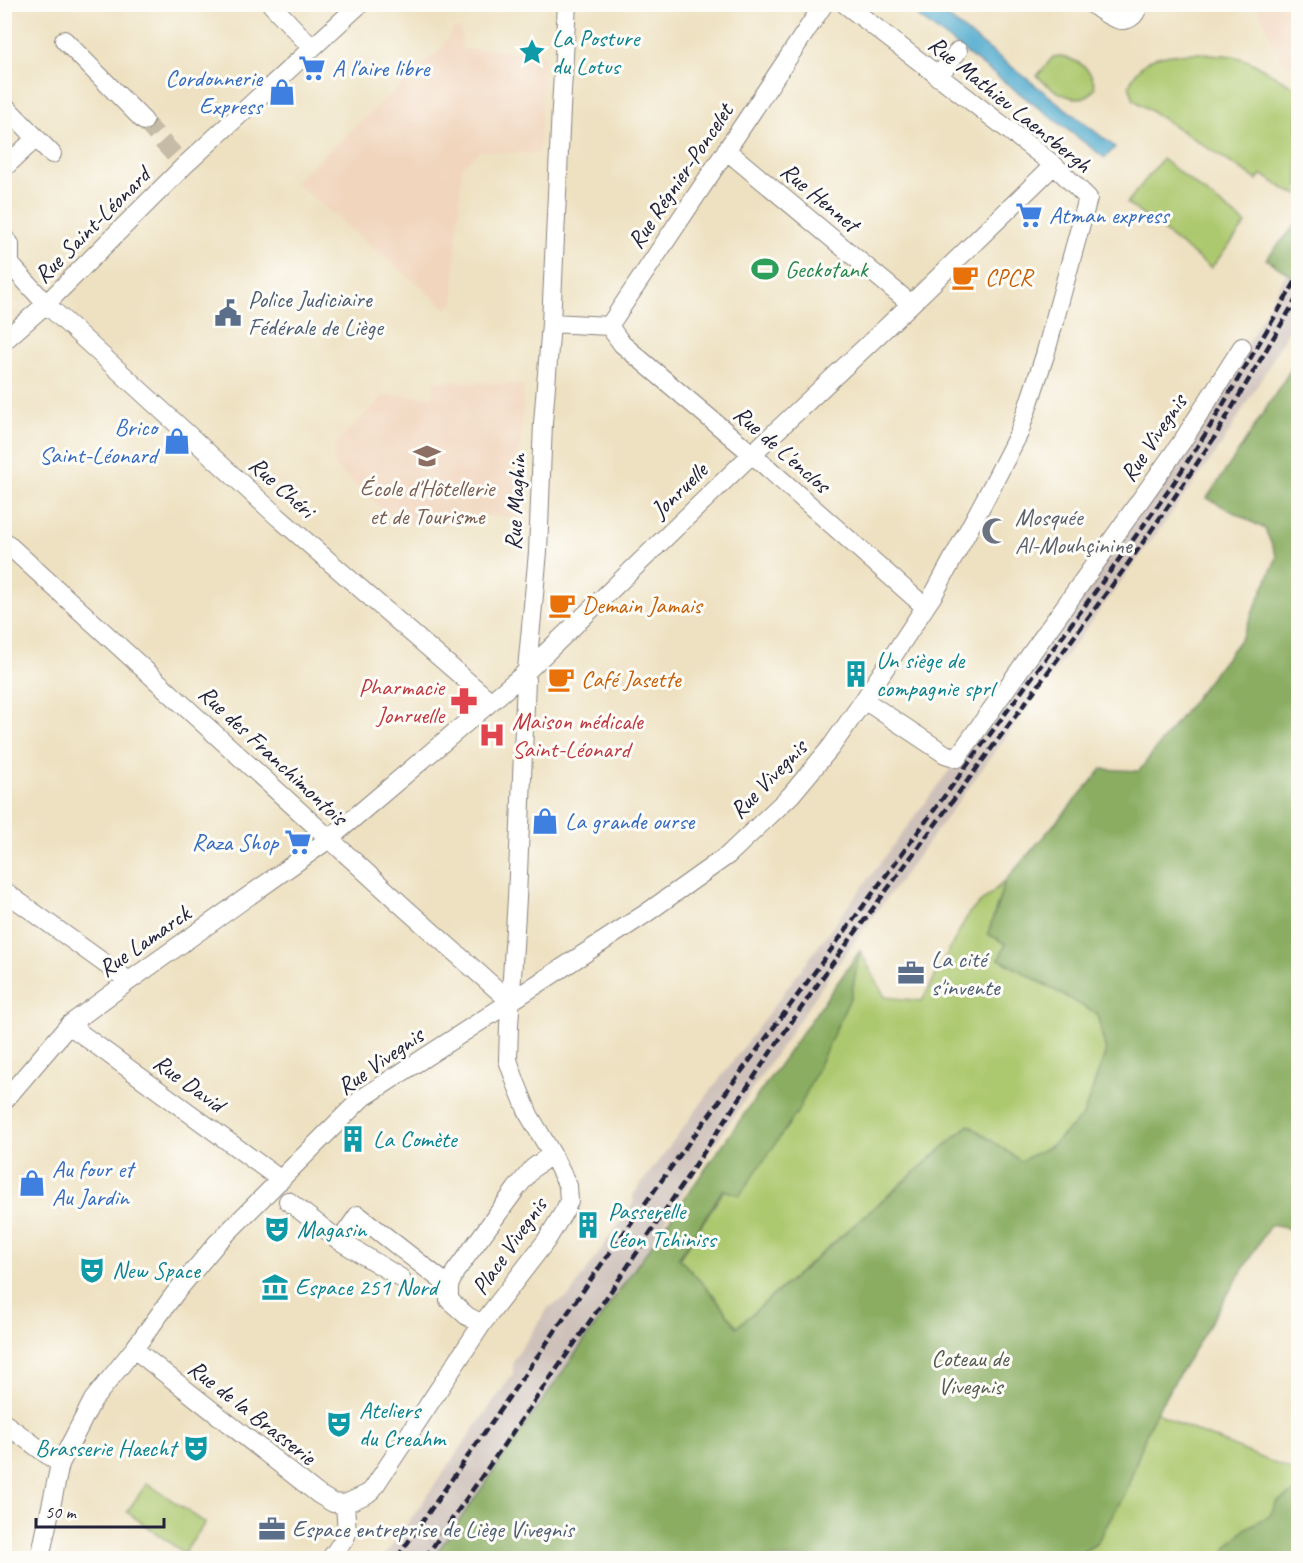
<svg xmlns="http://www.w3.org/2000/svg" width="1303" height="1563" font-family="Caveat,sans-serif">
<style>
.built{fill:#f1d5bd}
.industrial{fill:#cec1ba}
.green{fill:#adc970;stroke:#687656;stroke-width:1.5}
.forest{fill:#8aad62;stroke:#56684e;stroke-width:1.5}
.water{fill:#4faacd;stroke:#386684;stroke-width:1.5}
.lines{fill:none;stroke-linecap:round;stroke-linejoin:round}
.minor-tunnel{stroke:#c5bba6;stroke-width:18;stroke-dasharray:18 9;stroke-linecap:butt}
.minor-casing{stroke:#88827e;stroke-width:20}
.minor{stroke:#fff;stroke-width:18}
.rail{stroke:#22223b;stroke-width:4.5;stroke-dasharray:9 4.5;stroke-linecap:butt}
.labels{text-anchor:middle;stroke-width:6;stroke-linejoin:round;paint-order:stroke}
.culture-label{font-size:24px;fill:#0d838f;stroke:#fdfcf7;text-anchor:start}
.shop-label{font-size:24px;fill:#366cbe;stroke:#fdfcf7;text-anchor:start}
.street-label{font-size:24px;fill:#22223b;stroke:#fdfcf7}
.leisure-label{font-size:24px;fill:#27864d;stroke:#fdfcf7;text-anchor:start}
.food-label{font-size:24px;fill:#c56008;stroke:#fdfcf7;text-anchor:start}
.service-label{font-size:24px;fill:#4e5e75;stroke:#fdfcf7;text-anchor:start}
.education-label{font-size:24px;fill:#785e54;stroke:#fdfcf7}
.worship-label{font-size:24px;fill:#5b616d;stroke:#fdfcf7;text-anchor:start}
.health-label{font-size:24px;fill:#be3a42;stroke:#fdfcf7;text-anchor:end}
.park-label{font-size:24px;fill:#535c4e;stroke:#fdfcf7}
</style>
<rect width="100%" height="100%" fill="#fdfcf7"/>
<filter id="ink" filterUnits="userSpaceOnUse"><feTurbulence type="fractalNoise" baseFrequency=".0167" numOctaves="2"/><feDisplacementMap in="SourceGraphic" scale="12" xChannelSelector="R" yChannelSelector="G"/><feConvolveMatrix kernelMatrix="1 2 1 2 8 2 1 2 1" color-interpolation-filters="sRGB"/></filter>
<filter id="wash" filterUnits="userSpaceOnUse"><feTurbulence type="fractalNoise" baseFrequency=".008" numOctaves="4" result="noise"/><feDisplacementMap in="SourceGraphic" scale="24" xChannelSelector="R" yChannelSelector="G"/><feGaussianBlur stdDeviation="1.35" result="paint"/><feColorMatrix in="noise" values="0 0 0 0 0 0 0 0 0 0 0 0 0 0 0 0 0 1.4 0 .05"/><feComposite in="paint" operator="in"/></filter>
<g filter="url(#wash)">
<rect width="100%" height="100%" fill="#eee1c1"/>
<path class="built" d="M1260,4L1298,5V69L1280,59L1258,8Z
M453,28H461L462,49L544,53L539,154L480,151L462,166L455,267L454,303L447,309L294,182L443,47Z
M434,380L524,385L517,518L447,513V526L398,523L334,466L335,445L384,395L433,397Z"/>
<path class="industrial" d="M1287,272L1298,280V312L1269,366L1223,443L1182,499L830,975L710,1151L635,1268L433,1558H383L513,1374V1361L549,1307L569,1296L633,1203V1195L1108,557L1244,350Z"/>
<path class="green" d="M1197,53L1234,56L1251,62L1298,89V195L1288,191L1261,174L1257,180L1134,100L1129,85C1146,51 1163,55 1197,53Z
M1061,56C1079,61 1093,68 1095,88C1081,111 1050,89 1037,76L1053,57Z
M1162,159L1246,224L1211,268L1127,203Z
M1005,881L988,934L1006,944L999,959L1097,1014L1106,1051L1083,1116L1051,1146L1021,1161L969,1125L737,1327L714,1296L679,1259L851,996L860,951L885,997L922,1001L969,913Z
M1156,1412L1179,1424L1298,1473V1558H1073L1096,1544L1126,1492L1147,1431Z
M147,1483L205,1523L184,1553L127,1512Z"/>
<path class="forest" d="M1298,222V280L1266,259Z
M1298,358V1230L1270,1225L1156,1412L1147,1431L1126,1492L1096,1544L1073,1558H433L635,1268L860,951L851,996L798,1111L740,1195L723,1190L679,1258L714,1296L737,1327L969,1125L1021,1161L1051,1146L1083,1116L1106,1051L1097,1014L999,959L1006,944L988,934L1005,881L1102,769L1139,771L1242,637L1277,557L1265,529L1207,498L1241,448Z
M1298,1491V1558H1223L1227,1547L1246,1528L1270,1515L1277,1502Z"/>
<path class="water" d="M903,5H932L1115,147L1105,158Z"/>
</g>
<g filter="url(#ink)">
<g class="lines">
<path class="minor-tunnel" d="M144,121L177,158"/>
<defs>
<path id="minor" d="M271,4L312,48
M1092,4C1107,16 1131,33 1139,4
M64,40L144,121
M938,77L958,51
M4,105L52,154
M726,150L911,304
M4,168L36,138
M4,238L10,244V264L46,304L278,517L490,701
M551,323L609,326
M609,326L622,344L752,454L924,606
M609,326L824,4
M4,341L46,304L185,165L360,4
M4,541L405,908L511,1002
M864,700L945,754L957,758L1183,440L1242,347
M4,891L129,981
M69,1025L281,1180
M4,1101L69,1025L129,981L329,839L526,672L752,454L911,304L1054,165
M288,1201L340,1241L358,1215L449,1286
M340,1241L401,1278
M482,1324L467,1316L449,1300V1286L455,1272L516,1189L533,1168L552,1154
M134,1349L318,1494L333,1503L345,1504
M4,1423L60,1464
M345,1504L367,1494L372,1490L482,1324L546,1241L565,1210L569,1201L568,1186L552,1154L529,1115L516,1083L508,1060L509,1025L517,898L526,680L538,552L543,423L551,323L561,108L567,4
M40,1558L60,1464L93,1400L134,1349L176,1292L217,1243L361,1099L645,914L728,855L791,795L831,747L864,700L935,592L991,488L1019,433L1045,355L1088,198L1054,165L845,4
M331,1558L345,1538L347,1533L345,1504"/>
</defs>
<use href="#minor" class="minor-casing"/>
<use href="#minor" class="minor"/>
<path class="rail" d="M397,1558L601,1265L682,1152L1117,562L1169,490L1208,430L1297,279
M425,1558L620,1278L768,1056L829,968L1125,568L1176,495L1216,435L1298,296"/>
</g>
</g>
<defs>
<symbol id="sight-bare" viewBox="-9 -9 18 18"><path d="M0-6L1.8-2.2L6-1.7L2.9 1.2L3.7 5.4L0 3.3L-3.7 5.4L-2.9 1.2L-6-1.7L-1.8-2.2Z" fill="#0f9aa8" stroke="#fdfcf7" stroke-width="2.5" paint-order="stroke"/></symbol>
<symbol id="supermarket-bare" viewBox="-9 -9 18 18"><path d="M-6-5.5h2.5l.6 2H6L4.5 2H-2.5L-4.4-4H-6ZM-1.5 3.2a1.3 1.3 0 1 0 .1 0ZM3 3.2a1.3 1.3 0 1 0 .1 0Z" fill="#3f7fe0" stroke="#fdfcf7" stroke-width="2.5" paint-order="stroke"/></symbol>
<symbol id="shop-bare" viewBox="-9 -9 18 18"><path d="M-5-2.5h2.3a2.7 3.5 0 0 1 5.4 0H5L5.5 6h-11ZM-1.5-2.5h3a1.5 2.3 0 0 0-3 0Z" fill="#3f7fe0" stroke="#fdfcf7" stroke-width="2.5" paint-order="stroke"/></symbol>
<symbol id="stadium-bare" viewBox="-9 -9 18 18"><path d="M0-5a6.5 5 0 1 0 0 10a6.5 5 0 1 0 0-10ZM-3.5-1.8h7v3.6h-7Z" fill="#2e9e5b" stroke="#fdfcf7" stroke-width="2.5" paint-order="stroke"/></symbol>
<symbol id="cafe-bare" viewBox="-9 -9 18 18"><path d="M-5.5-4.5H6V0H3Q3 3.5 0 3.5H-2.5Q-5.5 3.5-5.5 0ZM3-3.2v2h1.7v-2ZM-6 4.5H4V6H-6Z" fill="#e8710a" stroke="#fdfcf7" stroke-width="2.5" paint-order="stroke"/></symbol>
<symbol id="civic-bare" viewBox="-9 -9 18 18"><path d="M-.6-6.5H3V-4.5H.6V-3L4-1V1h2V6H-6V1h2V-1L-.6-3ZM-1.2 2.5V6h2.4V2.5Z" fill="#5c6f8a" stroke="#fdfcf7" stroke-width="2.5" paint-order="stroke"/></symbol>
<symbol id="school-bare" viewBox="-9 -9 18 18"><path d="M0-5L7-2L0 1L-7-2ZM-4 1L0 2.5L4 1V4Q0 6-4 4Z" fill="#8d6e63" stroke="#fdfcf7" stroke-width="2.5" paint-order="stroke"/></symbol>
<symbol id="mosque-bare" viewBox="-9 -9 18 18"><path d="M3.5-4.9A6 6 0 1 0 3.5 4.9A5 5 0 1 1 3.5-4.9Z" fill="#6b7280" stroke="#fdfcf7" stroke-width="2.5" paint-order="stroke"/></symbol>
<symbol id="building-bare" viewBox="-9 -9 18 18"><path d="M-4-6H4V6H1V3H-1V6H-4ZM-2.5-4.3h1.7v1.8h-1.7ZM.8-4.3h1.7v1.8H.8ZM-2.5-1h1.7V.8h-1.7ZM.8-1h1.7V.8H.8Z" fill="#0f9aa8" stroke="#fdfcf7" stroke-width="2.5" paint-order="stroke"/></symbol>
<symbol id="pharmacy-bare" viewBox="-9 -9 18 18"><path d="M-2-6h4v4h4v4h-4v4h-4v-4h-4v-4h4Z" fill="#e0444e" stroke="#fdfcf7" stroke-width="2.5" paint-order="stroke"/></symbol>
<symbol id="hospital-bare" viewBox="-9 -9 18 18"><path d="M-5-5h3v3.5h4V-5h3V5h-3V1.5h-4V5h-3Z" fill="#e0444e" stroke="#fdfcf7" stroke-width="2.5" paint-order="stroke"/></symbol>
<symbol id="office-bare" viewBox="-9 -9 18 18"><path d="M-6-3h4V-5.5h4V-3h4V5H-6ZM-1-4.5V-3h2v-1.5ZM-6 0V1H6V0Z" fill="#5c6f8a" stroke="#fdfcf7" stroke-width="2.5" paint-order="stroke"/></symbol>
<symbol id="theatre-bare" viewBox="-9 -9 18 18"><path d="M-5-5.5Q0-4 5-5.5V0Q5 5 0 6Q-5 5-5 0ZM-3.3-2.5H-1v1.5H-3.3ZM1-2.5H3.3v1.5H1ZM-2.8 1Q0 5.5 2.8 1Z" fill="#0f9aa8" stroke="#fdfcf7" stroke-width="2.5" paint-order="stroke"/></symbol>
<symbol id="museum-bare" viewBox="-9 -9 18 18"><path d="M0-6L6-3V-2H-6V-3ZM-5-1h2V3h-2ZM-1-1h2V3h-2ZM3-1h2V3H3ZM-6 4H6V6H-6Z" fill="#0f9aa8" stroke="#fdfcf7" stroke-width="2.5" paint-order="stroke"/></symbol>
</defs>
<g fill-rule="evenodd">
<use href="#sight-bare" x="513" y="33" width="38" height="38"/>
<use href="#supermarket-bare" x="293" y="49" width="38" height="38"/>
<use href="#shop-bare" x="263" y="73" width="38" height="38"/>
<use href="#supermarket-bare" x="1010" y="196" width="38" height="38"/>
<use href="#stadium-bare" x="746" y="250" width="38" height="38"/>
<use href="#cafe-bare" x="946" y="258" width="38" height="38"/>
<use href="#civic-bare" x="209" y="294" width="38" height="38"/>
<use href="#shop-bare" x="158" y="422" width="38" height="38"/>
<use href="#school-bare" x="408" y="437" width="38" height="38"/>
<use href="#mosque-bare" x="976" y="512" width="38" height="38"/>
<use href="#cafe-bare" x="543" y="586" width="38" height="38"/>
<use href="#building-bare" x="837" y="655" width="38" height="38"/>
<use href="#cafe-bare" x="542" y="660" width="38" height="38"/>
<use href="#pharmacy-bare" x="445" y="682" width="38" height="38"/>
<use href="#hospital-bare" x="473" y="716" width="38" height="38"/>
<use href="#shop-bare" x="526" y="802" width="38" height="38"/>
<use href="#supermarket-bare" x="279" y="823" width="38" height="38"/>
<use href="#office-bare" x="892" y="954" width="38" height="38"/>
<use href="#building-bare" x="334" y="1120" width="38" height="38"/>
<use href="#shop-bare" x="13" y="1164" width="38" height="38"/>
<use href="#building-bare" x="569" y="1206" width="38" height="38"/>
<use href="#theatre-bare" x="258" y="1210" width="38" height="38"/>
<use href="#theatre-bare" x="73" y="1251" width="38" height="38"/>
<use href="#museum-bare" x="256" y="1268" width="38" height="38"/>
<use href="#theatre-bare" x="320" y="1405" width="38" height="38"/>
<use href="#theatre-bare" x="177" y="1429" width="38" height="38"/>
<use href="#office-bare" x="253" y="1510" width="38" height="38"/>
</g>
<g class="labels">
<g class="culture-label">
<text x="552" y="46">La Posture<tspan x="552" dy="28">du Lotus</tspan></text>
<text x="876" y="668">Un siège de<tspan x="876" dy="28">compagnie sprl</tspan></text>
<text x="373" y="1147">La Comète</text>
<text x="608" y="1219">Passerelle<tspan x="608" dy="28">Léon Tchiniss</tspan></text>
<text x="297" y="1237">Magasin</text>
<text x="112" y="1278">New Space</text>
<text x="295" y="1295">Espace 251 Nord</text>
<text x="359" y="1418">Ateliers<tspan x="359" dy="28">du Creahm</tspan></text>
<text x="176" y="1456" text-anchor="end">Brasserie Haecht</text>
</g>
<g class="shop-label">
<text x="332" y="76">A l'aire libre</text>
<text x="262" y="86" text-anchor="end">Cordonnerie<tspan x="262" dy="28">Express</tspan></text>
<text x="1049" y="223">Atman express</text>
<text x="157" y="435" text-anchor="end">Brico<tspan x="157" dy="28">Saint-Léonard</tspan></text>
<text x="565" y="829">La grande ourse</text>
<text x="278" y="850" text-anchor="end">Raza Shop</text>
<text x="52" y="1177">Au four et<tspan x="52" dy="28">Au Jardin</tspan></text>
</g>
<g class="street-label">
<text transform="translate(1010 104) rotate(39)" y="8">Rue Mathieu Laensbergh</text>
<text transform="translate(680 176) rotate(-56)" y="8">Rue Régnier-Poncelet</text>
<text transform="translate(820 197) rotate(40)" y="8">Rue Hennet</text>
<text transform="translate(92 225) rotate(-45)" y="8">Rue Saint-Léonard</text>
<text transform="translate(1153 438) rotate(-56)" y="8">Rue Vivegnis</text>
<text transform="translate(782 449) rotate(41)" y="8">Rue de L'enclos</text>
<text transform="translate(282 487) rotate(42)" y="8">Rue Chéri</text>
<text transform="translate(679 490) rotate(-44)" y="8">Jonruelle</text>
<text transform="translate(515 502) rotate(-87)" y="8">Rue Maghin</text>
<text transform="translate(273 755) rotate(43)" y="8">Rue des Franchimontois</text>
<text transform="translate(768 779) rotate(-46)" y="8">Rue Vivegnis</text>
<text transform="translate(144 941) rotate(-35)" y="8">Rue Lamarck</text>
<text transform="translate(380 1061) rotate(-35)" y="8">Rue Vivegnis</text>
<text transform="translate(189 1083) rotate(36)" y="8">Rue David</text>
<text transform="translate(509 1246) rotate(-55)" y="8">Place Vivegnis</text>
<text transform="translate(252 1412) rotate(38)" y="8">Rue de la Brasserie</text>
</g>
<g class="leisure-label">
<text x="785" y="277">Geckotank</text>
</g>
<g class="food-label">
<text x="985" y="285">CPCR</text>
<text x="582" y="613">Demain Jamais</text>
<text x="581" y="687">Café Jasette</text>
</g>
<g class="service-label">
<text x="248" y="307">Police Judiciaire<tspan x="248" dy="28">Fédérale de Liège</tspan></text>
<text x="931" y="967">La cité<tspan x="931" dy="28">s'invente</tspan></text>
<text x="292" y="1537">Espace entreprise de Liège Vivegnis</text>
</g>
<g class="education-label">
<text x="427" y="496">École d'Hôtellerie<tspan x="427" dy="28">et de Tourisme</tspan></text>
</g>
<g class="worship-label">
<text x="1015" y="525">Mosquée<tspan x="1015" dy="28">Al-Mouhçinine</tspan></text>
</g>
<g class="health-label">
<text x="444" y="695">Pharmacie<tspan x="444" dy="28">Jonruelle</tspan></text>
<text x="512" y="729" text-anchor="start">Maison médicale<tspan x="512" dy="28">Saint-Léonard</tspan></text>
</g>
<g class="park-label">
<text x="970" y="1366">Coteau de<tspan x="970" dy="28">Vivegnis</tspan></text>
</g>
</g>
<rect width="1303" height="1563" fill="none" stroke="#fdfcf7" stroke-width="24"/>
<path d="M36 1518v9h128v-9" fill="none" stroke="#22223b" stroke-width="3"/>
<text x="45" y="1518" font-size="18" fill="#22223b" stroke="#fdfcf7" stroke-width="4.5" paint-order="stroke">50 m</text>
</svg>
